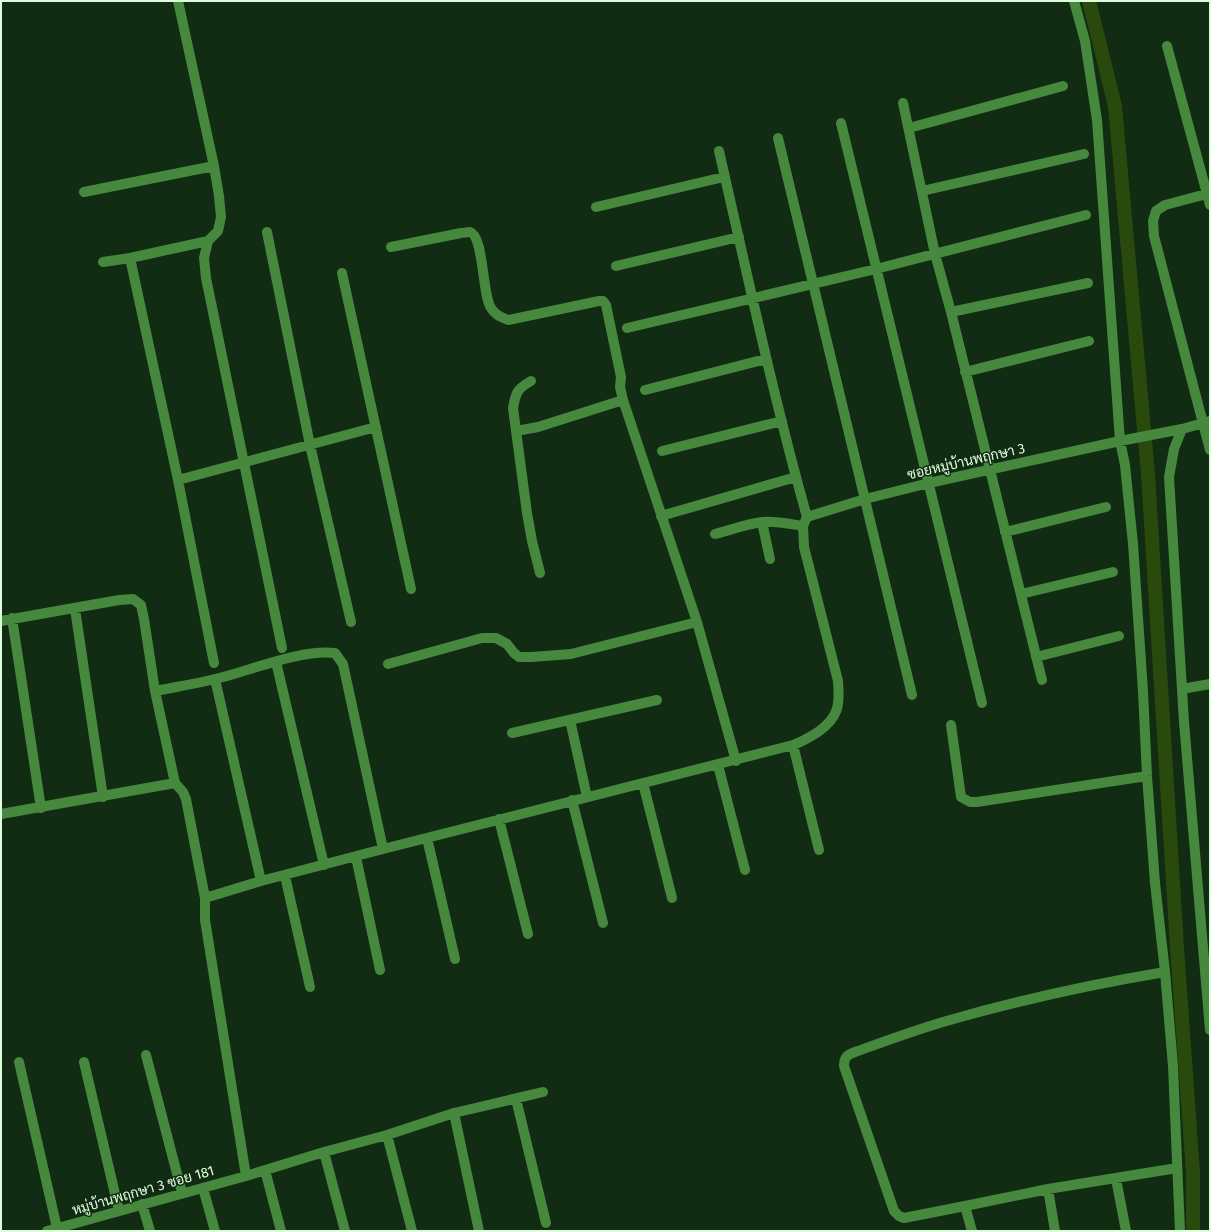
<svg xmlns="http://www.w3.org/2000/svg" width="1211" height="1232" font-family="'Fira Sans',Sarabun,sans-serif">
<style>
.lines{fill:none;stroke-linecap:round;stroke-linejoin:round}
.canal{stroke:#2a490d;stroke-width:14}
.minor{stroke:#45883e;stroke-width:10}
.labels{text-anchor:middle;stroke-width:3;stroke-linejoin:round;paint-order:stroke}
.street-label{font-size:14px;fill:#ddfedc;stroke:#122b13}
</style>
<rect width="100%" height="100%" fill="#122b13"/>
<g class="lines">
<path class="canal" d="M1089,1L1115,106L1148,474L1177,948L1193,1173V1231"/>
<path class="minor" d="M178,1L214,166L219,196L221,217L218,231L208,241L204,258L206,278L282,648
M1074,1L1085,41L1097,120L1120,441L1125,465L1133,544L1143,691L1147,776L1155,883L1165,972L1173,1066L1180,1231
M1167,46L1210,205
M903,103L935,254L951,312L1042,680
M841,123L982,703
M909,128L1063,86
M778,138L912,695
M922,191L1084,154
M84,192L214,166
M1210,193L1165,205L1156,211L1153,221L1154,236L1210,450
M596,207L724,177
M267,232L310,445L351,622
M391,247L461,233C463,233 467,232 470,232C484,236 482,295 491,308C495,315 501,317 508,320L599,301H603L606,305L621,377L620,387L623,400L697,622L736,761
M130,258L178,480L214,663
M103,262L130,258L208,241
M616,266L739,237
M342,273L411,589
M951,312L1088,283
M627,328L876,269L1086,215
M965,372L1089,341
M531,381C517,389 516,392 513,408L527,513L532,541L540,573
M645,390L766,359
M1182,429L1174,449L1169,477L1184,722L1210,1030
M516,431L538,427L623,400
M662,451L782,421
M178,480L376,427
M661,516L796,477
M807,517L865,499L929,483L1120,441L1182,429L1210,421
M762,522L770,559
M1005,532L1106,507
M715,534C731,530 746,524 762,522C776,521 790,524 803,526
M1021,594L1113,572
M75,609L103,797
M12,618L41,808
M1,621L119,600L133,599L141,605L144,619L155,691L175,783L183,792L186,799L205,898V920L246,1176
M1036,657L1119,636
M276,662L324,865
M388,664L482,638H496L507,644L514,653L519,657H532L571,654L697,622
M215,679L261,881
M1182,689L1210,684
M155,691C175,687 195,684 215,679C250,671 300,649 335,653L343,664L383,849
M570,720L587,797
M951,725L961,797L970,802H977L1147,776
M512,733L657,700
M793,745L819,850
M718,765L745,870
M643,783L672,898
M572,800L603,923
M1,814L175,783
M499,819L528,934
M427,838L455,959
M356,857L380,970
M285,876L310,987
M205,898L261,881L383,849L793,745C802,742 810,737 818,732C839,717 840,705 838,681L804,547L803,526L807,517C773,396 747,273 719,151
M146,1055L182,1193
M19,1062L57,1228
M84,1062L119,1211
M516,1099L546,1223
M454,1113L479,1231
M387,1135L412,1231
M324,1152L345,1231
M265,1170L281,1231
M1116,1179L1126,1231
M203,1188L215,1231
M1048,1189L1055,1231
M142,1204L150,1231
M965,1206L904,1218L899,1216L894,1211L844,1066C844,1057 847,1055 855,1052C886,1041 918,1029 950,1020C1020,1000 1093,984 1165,972
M47,1231L246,1176L324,1152L387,1135L454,1113L543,1092
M972,1231L965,1206L1048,1189L1177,1168"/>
</g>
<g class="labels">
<g class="street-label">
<text transform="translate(966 461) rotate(-13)" y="5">ซอยหมู่บ้านพฤกษา 3</text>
<text transform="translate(143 1190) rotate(-16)" y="5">หมู่บ้านพฤกษา 3 ซอย 181</text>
</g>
</g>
<rect width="1211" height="1232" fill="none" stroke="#ddfedc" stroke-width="4"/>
</svg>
